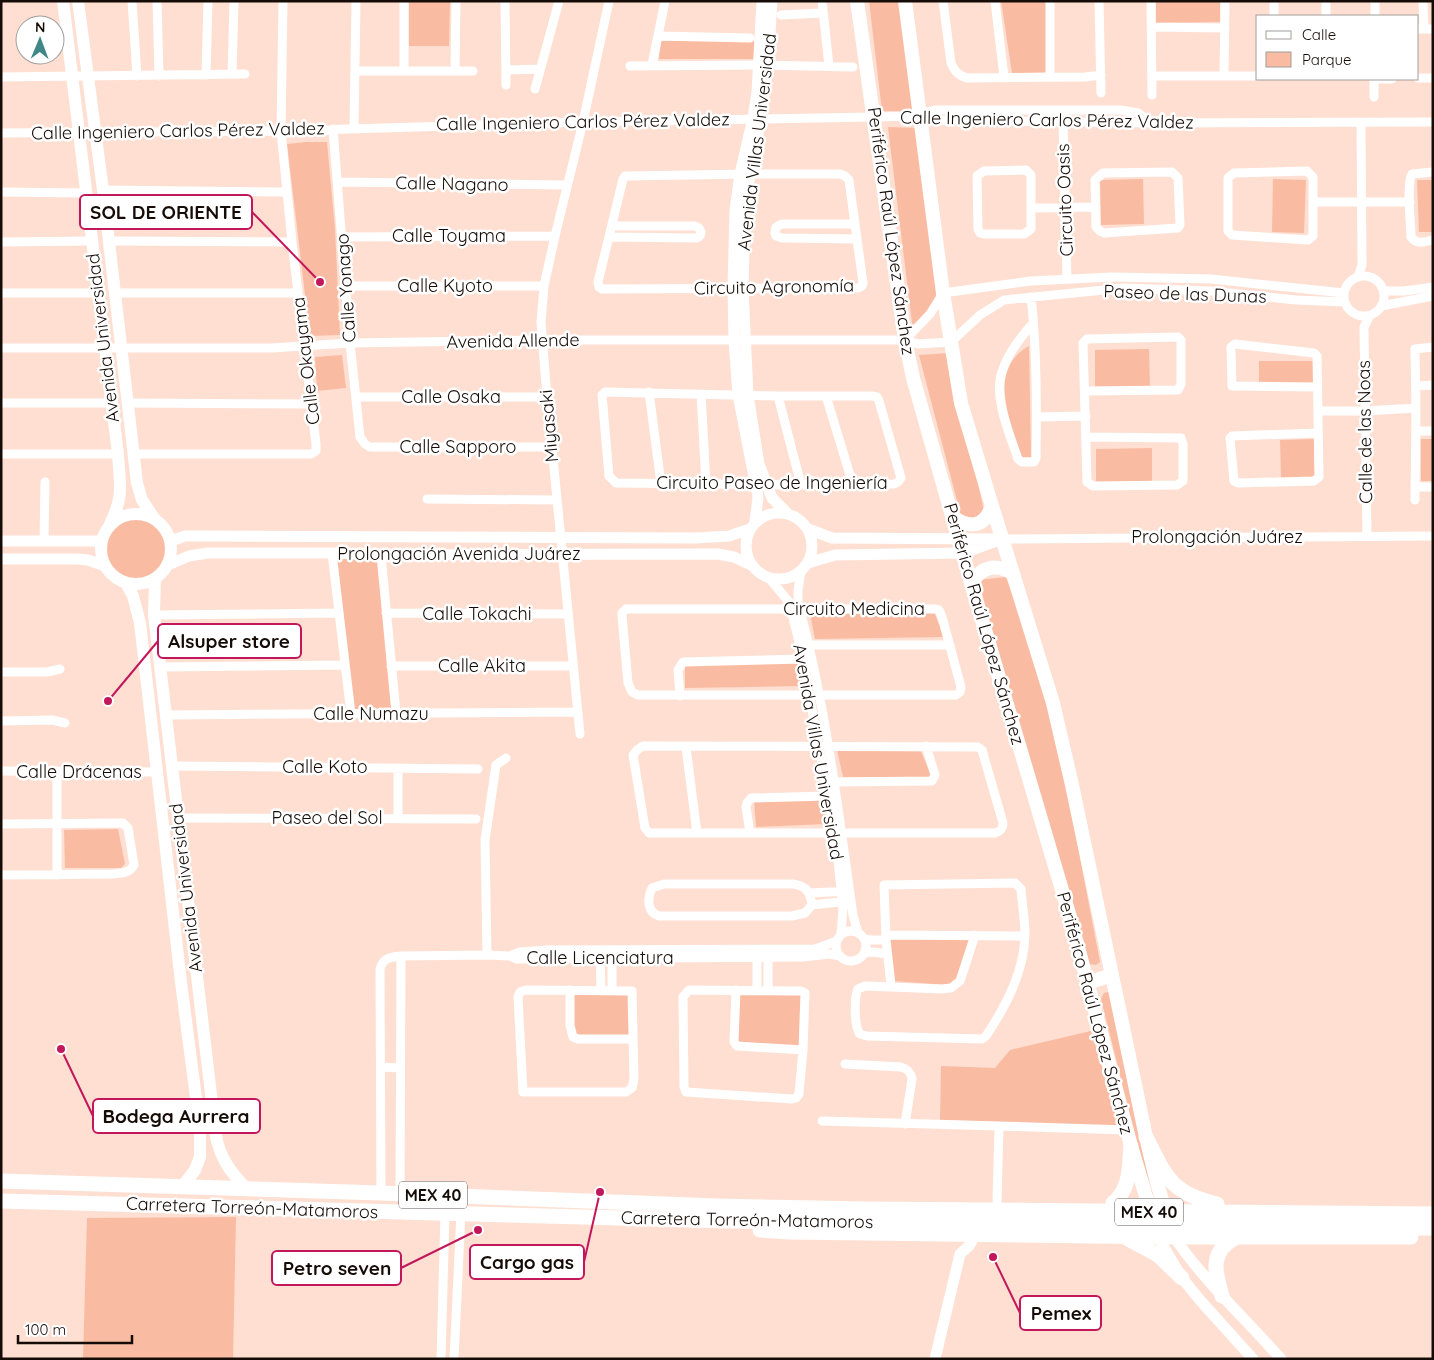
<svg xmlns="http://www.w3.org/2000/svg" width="1434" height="1360" font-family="Quicksand,sans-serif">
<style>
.green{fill:#f9bca2}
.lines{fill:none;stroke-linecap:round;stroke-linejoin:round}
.minor{stroke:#fff;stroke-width:9}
.tertiary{stroke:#fff;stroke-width:11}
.secondary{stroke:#fff;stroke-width:12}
.primary{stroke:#fff;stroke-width:14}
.trunk{stroke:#fff;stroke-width:15}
.labels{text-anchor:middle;stroke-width:5;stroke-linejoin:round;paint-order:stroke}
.shield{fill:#fff;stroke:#5c5551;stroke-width:1}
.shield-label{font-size:16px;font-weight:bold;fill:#160c07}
.street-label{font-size:18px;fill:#160c07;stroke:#fff}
.leader{fill:none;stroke:#c2185b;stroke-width:2}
.callout-dot{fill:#c2185b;stroke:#fff;stroke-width:2}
.callout{fill:#fff;stroke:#c2185b;stroke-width:2}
.callout-label{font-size:19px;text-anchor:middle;font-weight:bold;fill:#160c07}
</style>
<rect width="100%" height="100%" fill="#fedfd2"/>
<path class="green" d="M409,1H450L449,46H409Z
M869,1H900L917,111H882Z
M1001,1H1047L1048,72L1012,73Z
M1156,1H1220V22L1156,23Z
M661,41H757V59H659Z
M888,127L919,128L941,291L913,331Z
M306,142H327L335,229L340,335L310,336L287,144Z
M1143,179L1144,224L1101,225L1100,180Z
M1273,179L1306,180L1304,233L1272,232Z
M1417,180H1433V232H1419Z
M1029,346L1031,457H1021C1011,421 986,370 1029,346Z
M1149,349L1150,387L1095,388V350Z
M949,353L984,511L979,519L961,516L919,355Z
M342,355L346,388L317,391L315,357Z
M1259,361H1314L1315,384H1259Z
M1314,439L1315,477L1281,478L1280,440Z
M1421,439H1433V481H1421Z
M1152,448V482L1096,483V449Z
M104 549a32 32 0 1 1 64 0a32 32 0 1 1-64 0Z
M334,556L379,559L392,711H353Z
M1006,577L1036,661L1063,769L1100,962L1096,965L1089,964L978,580Z
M934,612L944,637L815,639L810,614Z
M800,663V686L685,688V665Z
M920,749L931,775L928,777H843L837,750Z
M825,798L826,824L756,827L754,801Z
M118,829L125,864L121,868H65L64,830Z
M888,938H970L957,980L947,985L893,981Z
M571,991H631V1038L574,1036Z
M1108,992L1111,994L1155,1193L1153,1195L1149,1191L1101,999L1104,993Z
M738,993L802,995L800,1046L737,1043Z
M1091,1031L1120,1126L940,1120L941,1066L995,1068L1010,1050Z
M236,1217L233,1359H83L87,1218Z"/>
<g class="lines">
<path class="minor" d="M132,1L137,76
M157,1L159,76
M505,1L506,85
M822,1L829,66
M943,1L951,63C955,72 958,75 967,78L1085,77L1101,75
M995,1L1004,77
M1050,1V77
M1099,1L1101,93
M1151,1L1152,95
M1274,1V16
M1326,1V16
M1375,1V16
M1423,1L1424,29
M781,15L823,13
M1152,27L1225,28
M1418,29H1433
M658,36L750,38
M652,65L665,1
M630,66L759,65L853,67
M506,70L540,69
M355,71H473
M404,71V1
M455,71L456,1
M232,74L234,1
M206,75L208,1
M1152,76H1258
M1224,76L1225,1
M1,77L245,74
M1418,78H1433
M1374,79V97
M1374,79H1392
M535,89L559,1
M922,116L927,112L936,110H1121L1138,113L1152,123
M1063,122L1067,279
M354,128L356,1
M333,129L350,343L360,437L365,444L370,447H552
M1,133L281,131L583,122L874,117L922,116L928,120L1152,123L1433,122
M1026,170L1031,175V229L1024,234H984L980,233L978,229L977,176L984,171Z
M1307,171L1313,177V236L1308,240L1232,235L1228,231V178L1234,173Z
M1172,172L1178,178L1180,225L1178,228L1104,233L1100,231L1096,227L1095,180L1103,173Z
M1433,172L1412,174C1406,184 1411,223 1411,237C1417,245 1424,242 1433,240
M750,174H840L845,176L849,180L863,283L862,286L858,288L602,289L599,287L598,282L623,179L625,176Z
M338,182L567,185
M103,190L286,192
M1,192L86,193
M1313,202H1410
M1031,208L1096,207
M855,224H782L776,227L775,233L776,236L782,238L857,239
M342,237L555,236
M609,237L697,238L700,236L701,232L699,228L695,226H612
M108,241L292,242
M1,242L92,241
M1344 296a20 20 0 1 1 40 0a20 20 0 1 1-40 0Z
M1358,277L1362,265L1361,122
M346,286H544
M1383,291H1404L1433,287
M1,293H97
M115,293H298
M1031,297C1037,350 1037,404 1036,458L1034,462H1022L1018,459C1010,435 993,397 1002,372C1008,353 1021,337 1033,323
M1381,306L1433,296
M905,340L930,314L943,293L1031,281L1112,277L1211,279L1344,293
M1,348H272L350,343L541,340H905L918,344L951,342L980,315L1004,300L1124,288L1210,291L1296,300L1345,302
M1416,386L1433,385
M1317,387L1232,386L1231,347L1235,344L1314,353L1317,356L1319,477L1314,481L1238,483L1234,481L1230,438L1232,436L1318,433
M1085,391L1178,390L1181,384V340L1178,337L1087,339L1083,343L1087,482L1093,486L1177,485L1183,481V444L1181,438L1087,437
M605,392L778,396H872L877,397L879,401L901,478L898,482L894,484L801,485L616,483L609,476L602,395Z
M649,392L661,484
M701,394L706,484
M778,396L801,485
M826,396L853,485
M356,397H547
M1,403H111
M127,403L312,404
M1318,411H1365L1416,408
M1037,417L1086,416
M1416,431H1433
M1,454H118
M133,454H311L316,451V444L292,242L281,131L283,1
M1415,487H1433
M427,499L557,500
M1415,500L1416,408L1415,349L1433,347
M1367,536L1364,327L1370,315
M1002,539L1433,536
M44,541L45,482
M332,553L351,714
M381,555L396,713
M801,571L798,590V603C826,705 838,810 853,915L858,933
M769,578L789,602L801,650L835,834L843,908L841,935
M626,609H936L939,610L942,617L961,687L960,692L956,695H638L632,692L628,683L622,616V613Z
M386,613L568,614
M154,615L339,613
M809,645H950
M391,666H573
M160,667L345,665
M1,672H47L60,669
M680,696L678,670L683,662L803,659
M165,715L578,712
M1,721L52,720L65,723
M580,734L547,397L541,322L544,286L555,236L583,122L609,1
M643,746L978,747L982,750L1003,823C1003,828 1001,831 995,833H649L645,828L633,755L637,750Z
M686,747L697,833
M171,766L478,769
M1,771L157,772
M57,771V875
M835,782L932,781L935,775L926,746
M178,818L476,819
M398,818V768
M1,824L123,823L128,828L134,865C130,873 122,873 113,874L1,875
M750,833L746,807L747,803L751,798L828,796
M664,884H793C807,886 810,892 812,905L805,913L792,916H659C647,912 647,899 652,888Z
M810,893L847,891
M812,905L848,901
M836 946a15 15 0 1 1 30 0a15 15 0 1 1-30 0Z
M886,935L1025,936
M864,939L872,940H886
M600,952L601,990
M864,953L873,952L887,954
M612,954V990
M487,955L485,840L496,765L506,758
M510,956L520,952L547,950L815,949L837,941
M891,985L886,940L884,885L1015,883L1021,889C1022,904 1025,920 1025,935C1024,972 1006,1006 986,1036L982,1039L867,1036L860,1034C854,1027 854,997 858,989L865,986L942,989L951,988L960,981L975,935
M526,990L632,991L634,1079L632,1088L626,1092H523L518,997L520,992Z
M570,990V1025L573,1037L578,1039H633
M689,990L801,991L805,993L803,1050L799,1094L796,1098L792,1099L686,1092L684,1087L683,997Z
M736,990L734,1042L737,1046L803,1050
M757,990V952
M768,990V952
M845,1064L901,1067C908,1069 911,1072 912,1079L905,1124
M381,1067L400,1068
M822,1121L999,1126L997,1203
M999,1126L1127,1130
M381,1193L380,969C383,958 390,957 401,956L487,955L510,956L517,959L803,957L829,954L840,956
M400,1194L401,956
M441,1359L445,1213
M454,1359L461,1213"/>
<path class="tertiary" d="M772,1L768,65L761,118L750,174L745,209L743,288L748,395L759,464L772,498L787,513
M746 546a33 33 0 1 1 66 0a33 33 0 1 1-66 0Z
M755,522L758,497L738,395L734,340L733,288L735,210L740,174L753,118L757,92L762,1
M808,529L832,538L994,539
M1,541H101
M171,541L185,536H206L696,538L729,536L750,529
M1,559H77L88,560L105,566
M808,563L835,555L963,553L1002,539
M168,565L189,556L208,553H332L381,555L718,554L734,557L751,565
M1158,1237L1182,1278L1199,1299L1253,1359
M1174,1237C1205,1282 1245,1318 1281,1359
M935,1359L960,1254L969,1246L976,1234"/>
<path class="secondary" d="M63,1L118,454C120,485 124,496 110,524
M78,1L103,190L137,483L142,500L154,518
M101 549a35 35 0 1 1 70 0a35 35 0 1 1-70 0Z
M155,579L154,615L216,1136C220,1158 231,1173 247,1189
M126,583L133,596L140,623L181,982L200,1129V1157L195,1170L182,1187"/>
<path class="primary" d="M857,1L905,340L913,378L971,583L1070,917L1131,1146L1153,1220
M905,1L943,293L961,403L992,506L1053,703L1072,785L1146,1137L1157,1183L1168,1220
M952,516C969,529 984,528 992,506
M971,583C982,567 995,563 1012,573
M1087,983L1112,975"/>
<path class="trunk" d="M1146,1137C1166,1177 1170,1193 1217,1204
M1,1181L381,1193L718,1206L865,1209L1433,1214
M1,1201L731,1221L1433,1228
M1113,1203C1131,1188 1129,1167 1131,1146
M760,1230L790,1232L1174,1237H1411
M1128,1239L1158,1255L1182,1278
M1222,1296C1215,1272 1209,1252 1235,1238"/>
</g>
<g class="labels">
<g class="shield">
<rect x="399" y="1181.5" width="68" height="27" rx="4"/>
<rect x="1115" y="1198.5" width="68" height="27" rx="4"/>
</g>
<g class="shield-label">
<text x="433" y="1201">MEX 40</text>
<text x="1149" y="1218">MEX 40</text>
</g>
<g class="street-label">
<text transform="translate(1047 120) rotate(1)" y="6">Calle Ingeniero Carlos Pérez Valdez</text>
<text transform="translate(583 122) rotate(-1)" y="6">Calle Ingeniero Carlos Pérez Valdez</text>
<text transform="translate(178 131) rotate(-1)" y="6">Calle Ingeniero Carlos Pérez Valdez</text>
<text transform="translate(757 142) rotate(-83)" y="6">Avenida Villas Universidad</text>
<text transform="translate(452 184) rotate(1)" y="6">Calle Nagano</text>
<text transform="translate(1065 200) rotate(-92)" y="6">Circuito Oasis</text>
<text transform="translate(891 231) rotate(82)" y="6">Periférico Raúl López Sánchez</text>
<text x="449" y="242">Calle Toyama</text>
<text x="445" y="292">Calle Kyoto</text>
<text transform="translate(774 287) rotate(-1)" y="6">Circuito Agronomía</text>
<text transform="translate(346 288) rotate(-94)" y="6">Calle Yonago</text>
<text transform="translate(1185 294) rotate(2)" y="6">Paseo de las Dunas</text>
<text transform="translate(103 338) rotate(-97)" y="6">Avenida Universidad</text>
<text transform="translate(513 341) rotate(-1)" y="6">Avenida Allende</text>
<text transform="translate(306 361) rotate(-97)" y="6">Calle Okayama</text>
<text x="451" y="403">Calle Osaka</text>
<text transform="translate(549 426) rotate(-95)" y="6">Miyasaki</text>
<text transform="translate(1365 432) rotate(-91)" y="6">Calle de las Noas</text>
<text x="458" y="453">Calle Sapporo</text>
<text x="772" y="489">Circuito Paseo de Ingeniería</text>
<text x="1217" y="543">Prolongación Juárez</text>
<text x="459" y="560">Prolongación Avenida Juárez</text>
<text x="854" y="615">Circuito Medicina</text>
<text x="477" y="620">Calle Tokachi</text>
<text transform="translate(984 624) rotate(74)" y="6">Periférico Raúl López Sánchez</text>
<text x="482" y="672">Calle Akita</text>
<text x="371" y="720">Calle Numazu</text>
<text transform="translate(818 752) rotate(80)" y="6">Avenida Villas Universidad</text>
<text x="325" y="773">Calle Koto</text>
<text x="79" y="778">Calle Drácenas</text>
<text x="327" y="824">Paseo del Sol</text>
<text transform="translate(186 888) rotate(-97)" y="6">Avenida Universidad</text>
<text x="600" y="964">Calle Licenciatura</text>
<text transform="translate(1095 1013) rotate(75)" y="6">Periférico Raúl López Sánchez</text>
<text transform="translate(252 1208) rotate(2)" y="6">Carretera Torreón-Matamoros</text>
<text transform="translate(747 1220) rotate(1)" y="6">Carretera Torreón-Matamoros</text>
</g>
</g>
<path class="leader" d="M320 282L252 212M108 701L158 641M61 1049L93 1116M600 1192L584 1262M478 1230L401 1268M993 1257L1020 1313"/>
<g class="callout-dot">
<circle cx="320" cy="282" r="5"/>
<circle cx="108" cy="701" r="5"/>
<circle cx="61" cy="1049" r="5"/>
<circle cx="600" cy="1192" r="5"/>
<circle cx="478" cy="1230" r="5"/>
<circle cx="993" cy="1257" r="5"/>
</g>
<g class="callout">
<rect x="80" y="195" width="172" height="34" rx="5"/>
<rect x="158" y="624" width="143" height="34" rx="5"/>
<rect x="93" y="1099" width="167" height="34" rx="5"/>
<rect x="470" y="1245" width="114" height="34" rx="5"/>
<rect x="272" y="1251" width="129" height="34" rx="5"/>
<rect x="1020" y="1296" width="81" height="34" rx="5"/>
</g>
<g class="callout-label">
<text x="166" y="219">SOL DE ORIENTE</text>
<text x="229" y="648">Alsuper store</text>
<text x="176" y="1123">Bodega Aurrera</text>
<text x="527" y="1269">Cargo gas</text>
<text x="337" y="1275">Petro seven</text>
<text x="1061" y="1320">Pemex</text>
</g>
<rect width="1434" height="1360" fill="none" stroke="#160c07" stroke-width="5"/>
<rect x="1256" y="15" width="162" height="65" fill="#ffffff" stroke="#a29e9c"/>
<rect x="1266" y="31" width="25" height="8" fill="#ffffff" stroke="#a29e9c"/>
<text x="1302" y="40" font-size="15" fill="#160c07">Calle</text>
<rect x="1266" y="52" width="25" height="15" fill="#f9bca2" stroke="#a29e9c"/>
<text x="1302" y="65" font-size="15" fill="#160c07">Parque</text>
<g transform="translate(40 40) rotate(1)"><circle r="24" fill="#ffffff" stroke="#a29e9c"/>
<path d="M0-4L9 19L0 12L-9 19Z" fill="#408887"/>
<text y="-8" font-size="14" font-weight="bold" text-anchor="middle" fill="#160c07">N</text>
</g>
<path d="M18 1335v8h114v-8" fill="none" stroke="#160c07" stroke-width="2.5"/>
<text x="25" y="1335" font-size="15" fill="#160c07" stroke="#ffffff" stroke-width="4" paint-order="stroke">100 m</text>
</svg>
